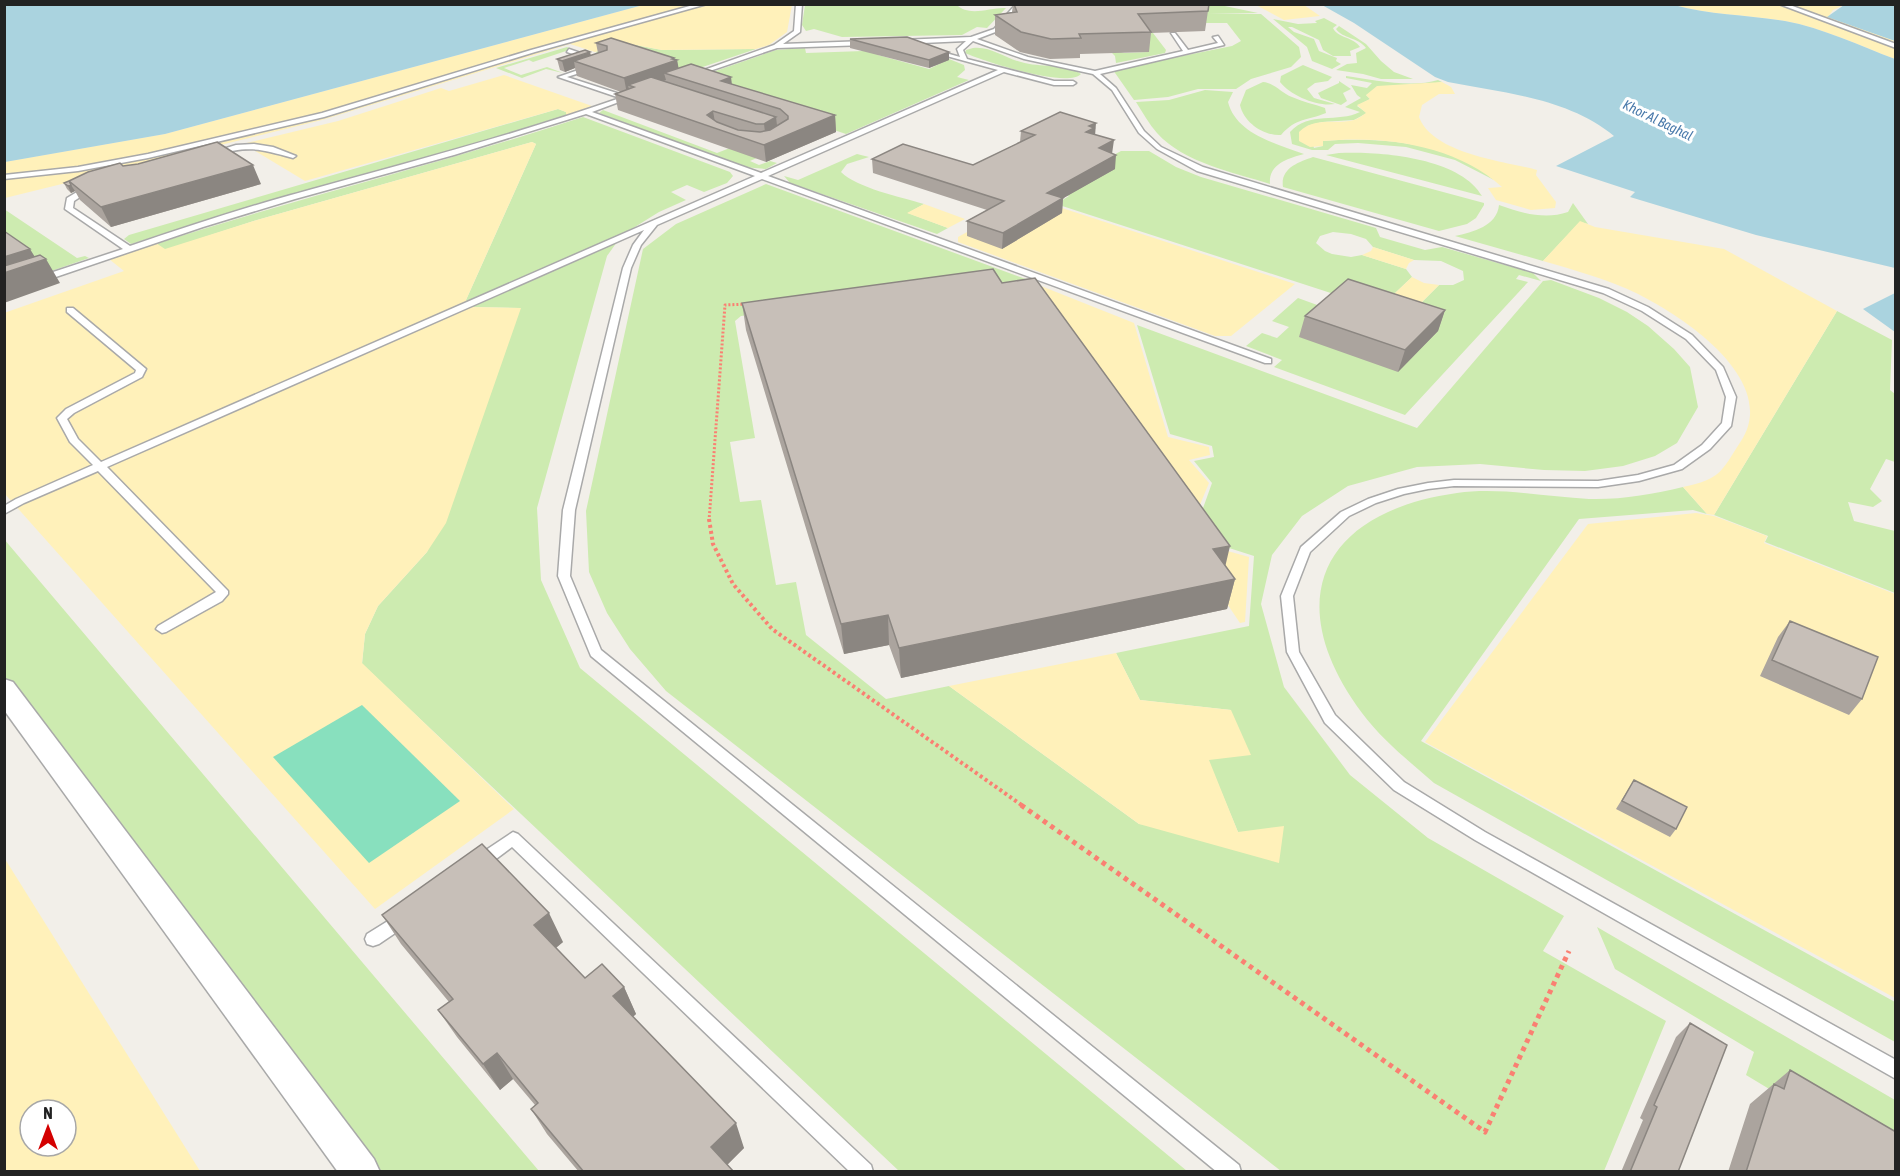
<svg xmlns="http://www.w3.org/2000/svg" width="1900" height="1176" font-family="'Asap Condensed',sans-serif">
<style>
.grass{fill:#cdebb0}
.sand{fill:#fff1ba;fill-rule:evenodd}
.pitch{fill:#88e0be}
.water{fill:#aad3df}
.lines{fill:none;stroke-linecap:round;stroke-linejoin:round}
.service-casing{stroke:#a9a9a9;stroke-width:3}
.minor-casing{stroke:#a9a9a9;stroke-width:3}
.path-far2{stroke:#fa8072;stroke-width:3;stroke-dasharray:2 2;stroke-linecap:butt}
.path-far1{stroke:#fa8072;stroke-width:4;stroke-dasharray:3 3;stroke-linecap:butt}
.path{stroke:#fa8072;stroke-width:5;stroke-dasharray:4.5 4.5;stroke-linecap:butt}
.service{fill:#fff;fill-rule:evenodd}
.minor{fill:#fff;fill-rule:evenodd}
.wall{fill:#aba49e}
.shaded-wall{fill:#8b8681}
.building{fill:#c7bfb8;stroke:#8b8681;stroke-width:1.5}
.labels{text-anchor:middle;stroke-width:6;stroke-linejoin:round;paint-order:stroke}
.far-water-label{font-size:14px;font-style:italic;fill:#4a7aab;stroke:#fff}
</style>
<rect width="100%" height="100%" fill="#f2efe9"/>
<path class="grass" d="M956,4C969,18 990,7 1006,8L987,28L977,27L962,35L842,37L814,29L806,31L802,25L805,5Z
M1160,4L1220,5L1258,13L1208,14H1261L1299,47L1301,57L1291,67L1251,79L1236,89H1198L1168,97L1134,100L1113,70L1232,46L1241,41L1227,23H1206Z
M1324,18L1337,25L1333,28C1337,38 1354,37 1360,47L1350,51L1351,56H1333L1323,50L1319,40L1292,27H1288L1294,32L1314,39L1319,51L1337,58L1336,61L1341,64L1332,69L1312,61L1307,47L1273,19L1298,24L1317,23L1315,21Z
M1339,26L1366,44L1381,61L1394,72L1413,79H1381L1363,74L1336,70L1347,64L1357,63L1356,53L1366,48C1358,37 1343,39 1336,29Z
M1135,33H1153L1166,50L1165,53L1116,63L1115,56L1107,48L1124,53L1148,52Z
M625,43L662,50L756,49L673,77L678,72L614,52L603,55L595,52Z
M567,47L572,49L533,62L529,60L504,68L521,75L547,67L563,73L546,69L522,78L496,68Z
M805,48L806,53L892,50L878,55L929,69L949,59L964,65L965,70L957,77L969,80L846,134L825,127L750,161L759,165L770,161L777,163L766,169L743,167L599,113L603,110L717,153L735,146L820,126L698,77L776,50Z
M973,48C991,46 1004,58 1021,62C1040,68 1065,63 1081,74C1067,89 984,61 965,53L966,50Z
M1303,65L1332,77L1328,81L1315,83L1307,89L1314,98L1335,104C1318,107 1291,96 1280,82L1281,76Z
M1346,76C1372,80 1413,88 1438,80L1442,82L1366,95L1370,99L1357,106L1367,113L1354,120L1322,122L1307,126L1314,148L1323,146L1322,141C1378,137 1450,141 1494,180L1455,160L1406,147L1358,143L1335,144L1328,150H1312L1292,144L1290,132C1309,111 1338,123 1360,112L1345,107L1361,98L1357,95L1351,85L1367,88L1372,83L1346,78Z
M1339,81L1351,89L1343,93L1347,101L1341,105L1321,98L1318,93L1339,83Z
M1263,82C1275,83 1281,93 1292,97C1303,102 1314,104 1325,108L1326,113C1307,121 1297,117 1281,135C1264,136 1244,123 1240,105L1246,90Z
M1205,90L1233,92L1228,102C1236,134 1277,144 1304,154C1289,158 1268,164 1270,184C1233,172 1184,163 1157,133C1149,124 1143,113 1136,102L1169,100Z
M558,109L566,112V115L469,146L228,213L131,244L124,239L129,235Z
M583,117L730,172L733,176L727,183L704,192L687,185L671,192L686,200L659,212L622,235L607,256L537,508L541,580L580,668L1187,1171H899L362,664L365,634L378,606L427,552L520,308L470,307L466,300L536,144L532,142L257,220L165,250L156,244C297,198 441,164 583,117Z
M1121,151H1149L1176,167L1201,177L1376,228L1380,237L1425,250L1442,247L1533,273L1541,281L1519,275L1516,279L1528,282L1405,415L1274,367L1282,360L1246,346L1262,333L1277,338L1289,327L1272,321L1298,298L1331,310L1404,320L1439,285H1453L1464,280L1463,271L1441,261L1414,260L1373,247L1366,239L1351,234L1333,232L1320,236L1316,243L1325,251L1332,254L1351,257L1362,255L1406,269L1412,277L1376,311L1340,296L1056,204L1069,196L1036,186L1086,170Z
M1339,153C1378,151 1460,157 1482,196L1326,155Z
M857,154L869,157L847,164L841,172C857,188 901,197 924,204L908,213L948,228L937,234L790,183L784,176L798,180Z
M1313,157L1484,203V205L1476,218L1467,224L1439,231L1283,187C1280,168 1299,162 1313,157Z
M766,184L1034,282L741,316L735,321L755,438L730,442L740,502L761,500L776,585L796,582L806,635L886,699L949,686L1139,824L1238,832L1208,760L1231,710L1140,700L1116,653L1249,626L1254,556L1226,547L1202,511L1212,483L1194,461L1214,457L1212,446L1170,434L1137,325L1417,428L1543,281L1551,280L1599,298L1627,312L1648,326L1674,349L1690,367L1698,407L1677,443L1655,456L1623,466L1585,471L1544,470L1480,464L1417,467L1348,486L1302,516L1272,555L1261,604L1284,687L1350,775L1428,838L1564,916L1543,951L1666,1021L1604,1171H1281L666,691L630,649L607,613L589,572L586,511L643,249L676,224Z
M1573,203L1588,224L1580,222L1543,261L1455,236C1473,232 1497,226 1499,205C1521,213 1545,220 1568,212Z
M4,209L77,258L85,256L89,258L5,287Z
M1837,311L1892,340L1890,390L1895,394V462L1886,459L1870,489L1882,501L1873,507L1848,502L1854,521L1895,531V593L1765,542L1768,536L1714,515Z
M1683,487L1707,514L1693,510L1579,519L1421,741L1895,1002V1042L1434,783C1409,761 1382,740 1362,713C1279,601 1321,512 1457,493C1500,487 1546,497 1589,499C1620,500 1653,494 1683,487Z
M4,539L539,1171H378L5,679Z
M1597,927L1895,1100V1165L1746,1075L1754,1052L1615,969Z"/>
<path class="sand" d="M643,5H792L787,32L769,45L756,49L662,50L625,43L595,52L570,44L322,120L5,198L4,162L165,134Z
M1256,5H1304L1320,16L1284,20Z
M1674,5H1844L1833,10L1828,17L1895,41V59C1860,46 1823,28 1785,21C1748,15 1711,15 1674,5Z
M504,75L592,106L566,115V112L558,109L305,181L252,149L234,146L338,121L441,88L449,91Z
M1442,82L1451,87L1455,94H1439L1422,105L1419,117C1433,154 1504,161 1537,170L1536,175L1556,202L1555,208L1531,210L1496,200L1488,188L1502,187C1456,145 1384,135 1323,141V146L1310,147L1299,141V132C1315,116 1335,125 1354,120C1358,119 1363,115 1366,113L1357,105L1370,99L1366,95L1377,86Z
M532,142L536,144L466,300L470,307L521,308L446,523L427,552L378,606L365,634L362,663L514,809L375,909L5,494L4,313L124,271L109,259L156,243L165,249L257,220Z
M1004,189L1295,284L1231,336H1215L958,242V237L1018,204Z
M924,204L965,219L948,228L907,213Z
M1580,221L1595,227L1724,249L1837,311L1714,515L1707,514L1683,487C1721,479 1721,472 1741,441C1782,378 1674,309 1625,288C1599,277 1571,269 1543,261Z
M1373,247L1414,260L1409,263L1406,269L1362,255L1371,251Z
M1412,277L1424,283L1439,285L1404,320L1376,311Z
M1036,284L1134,323L1168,437L1209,447L1210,455L1189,460L1209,483L1197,512L1224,550L1249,557L1245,622L1240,623L1211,580Z
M1696,513L1714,516L1767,536L1764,543L1895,594V998L1425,742L1588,524Z
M1116,653L1140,700L1231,710L1251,755L1209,760L1238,832L1284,826L1279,863L1139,824L949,686Z
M4,859H5L200,1171H5ZM30,1110H66V1146H30Z"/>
<path class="pitch" d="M362,705L460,801L369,863L273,757Z"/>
<path class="water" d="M4,5L5,4L643,5L165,134L5,162Z
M1322,5H1674C1711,15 1748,15 1785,21C1823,28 1860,46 1895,59V268L1756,235L1630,197L1635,192L1556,166L1614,136C1568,98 1504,93 1448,82L1435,77L1354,23Z
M1844,5H1895V41L1827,17Z
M1895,293V332L1863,309Z"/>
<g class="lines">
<defs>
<path id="service" d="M697,4H707L535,52L324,117L148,158L78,171L4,179V175L78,167L148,154L322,113L531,50Z
M796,4H802L800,32L783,44L866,41L869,43L866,45L777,48L695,76L690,75L774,45L794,31Z
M1016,4H1021L998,31L977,39L1028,57L1095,71L1183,51L1171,33H1175L1188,50L1218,43L1213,37L1218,36L1224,45L1100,74L1116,88L1144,131L1161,147L1203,167L1609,289L1648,307L1692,335L1723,367L1736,397L1731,426L1710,449L1682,469L1639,481L1598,487L1454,486L1428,489L1404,494L1376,503L1349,516L1310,552L1293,596L1299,652L1335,715L1404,782L1485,832L1896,1060V1079L1475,840L1394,790L1325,723L1287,652L1281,596L1301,547L1341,512L1368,499L1398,489L1428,483L1454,480L1598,481L1638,475L1674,465L1702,445L1722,423L1726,397L1716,370L1686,339L1642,311L1603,293L1197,171L1157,149L1139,133L1112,90L1093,74L1024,59L973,41L963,50L967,59L1054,81H1073L1076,83L1073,85H1054L1004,72L768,176L1271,359V363H1265L762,179L657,225L641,245L631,268L575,510L570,576L601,650L1239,1165L1241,1172H1217L591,656L558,576L563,510L623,268L633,245L644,230L107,467L228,591V594L222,601L166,632L162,633L156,629L158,626L216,592L98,471L24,503L4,514V506L16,499L93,465L70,442L57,418L66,409L135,373L136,370L67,312V308H73L146,369L142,377L74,413L67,419L78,439L101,462L755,176L586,114L454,155L295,199L203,227L44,281H38V277L123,249L65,209L67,198L87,186L94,188L74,201L73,208L130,246C183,228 237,210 291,195C402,164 512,136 620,98L558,77L590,66L592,69L567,77L626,96L632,94L635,96L592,112L761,173L998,70L932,52L935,50L960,57L957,49L966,41L901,44L898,42L901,40L971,37L994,29Z
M1779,4H1787L1896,44V48Z
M569,49L592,57L593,58L590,60L567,52Z
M254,144L273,147L296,156L293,158C258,148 249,146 213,155L210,153L236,145Z
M513,832L518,834L871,1165L873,1172H850L512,847L484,868L479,870L474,868L471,863L474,858Z
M404,911L410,913L412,918L410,923L379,944L373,946L367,944L365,939L367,934Z"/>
<path id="minor" d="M4,679L13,682L374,1159L380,1172H338L4,710Z"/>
</defs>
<use href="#service" class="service-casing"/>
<use href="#minor" class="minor-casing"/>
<path class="path-far2" d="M709,521L725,305L747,304"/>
<path class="path-far1" d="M709,519L713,544L733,584L772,629L1023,806"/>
<path class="path" d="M1021,805L1485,1132L1569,951"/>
<use href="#service" class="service"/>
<use href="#minor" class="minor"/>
</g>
<path class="wall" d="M1013,4H1209L1205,31L1151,33L1149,52L1080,54V58L1050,59L1020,52L995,35V15L1012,12Z
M850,39L949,60L929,68L850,48Z
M596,43L674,58V59L677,60L678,68L835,115L836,132L766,162L618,110L615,94L621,92L577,76L575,68L565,72L560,70L557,59L591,55L598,53Z
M1021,131L1095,135L1112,154L1115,169L1063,198L1062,213L1002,249L967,236V221L987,210L873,173L872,159L973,165L1020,142Z
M123,166L261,184L111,227L80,200L75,191L71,193L67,189L64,183Z
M1002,283L1235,579L1227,609L901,678L889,645L844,654L746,330L742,303Z
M1445,310L1438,331L1398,372L1299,337L1305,316Z
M1790,621L1862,699L1849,715L1760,676L1778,637Z
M1634,780L1676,829L1670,837L1616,809Z
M382,915L563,942L556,948L585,978L624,987L636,1014L633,1017L744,1148L727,1165L734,1172H579L547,1134L531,1109L535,1105L513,1079L500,1090L457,1037L438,1010L449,1002L401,944Z
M1690,1023L1678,1172H1621L1643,1120L1640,1118L1676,1037Z
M1790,1070L1896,1172H1728L1750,1104Z"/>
<path class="shaded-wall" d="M590,52L593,63L574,61L575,68L565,72L562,61Z
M949,52V60L929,68V60Z
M674,58V61L677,60L680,75L664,73L666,80L635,91L634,87L628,85L630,93L627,94L624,78Z
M731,77L733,93L721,81Z
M713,111L716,128L707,115Z
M835,115L836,132L766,162L764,145Z
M776,117L778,134L766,140L764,124Z
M1096,123L1095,136L1086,132L1089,126Z
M1114,140L1112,154L1099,148Z
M1116,155L1115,169L1046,208L1047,193Z
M253,165L261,184L111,227L101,207Z
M71,185L75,191L71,193L68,186Z
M1063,198L1062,213L1002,249L1003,233Z
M30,249L38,262L46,259L60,283L4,303V257Z
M1445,310L1438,331L1398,372L1405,350Z
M1230,546L1223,576L1213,549Z
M1235,579L1227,609L901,678L899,648Z
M888,615L889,645L844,654L841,624Z
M549,913L563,942L548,954L534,925Z
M624,987L636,1014L625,1023L613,996Z
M497,1053L513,1079L500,1090L483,1064Z
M736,1123L744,1148L720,1172L711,1147Z"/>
<path class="building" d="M1014,4H1209L1208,11L1138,14L1151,32L1079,34L1081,38L1051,39L1021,32L995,15L1017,12Z
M907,37L949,52L929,60L850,39Z
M611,38L674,58L672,59L677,60L624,78L574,61L607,50V46L596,43Z
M585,50L590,52L562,61L557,59Z
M691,64L731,77L721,81L835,115L764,145L615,94L634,87L628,85L651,77L776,117L764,124H756L713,111L707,115L717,122L738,130L760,132L770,130L788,119V116L780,109L664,73Z
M1060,112L1096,123L1089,126L1094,128L1086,132L1114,140L1099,148L1116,155L1047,193L1063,198L1003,233L967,221L1004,201L872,159L903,144L973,165L1035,135L1021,131Z
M217,142L253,165L101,207L69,181L88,172L120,163L123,166L138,164Z
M69,181L71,185L68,186L64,183Z
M4,231L30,249L4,257Z
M40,255L46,259L4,273V266Z
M993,269L1002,283L1035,278L1230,546L1213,549L1235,579L899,648L888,615L841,624L742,303Z
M1348,279L1445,310L1405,350L1305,316Z
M1790,621L1878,657L1862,699L1772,660Z
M1634,780L1687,807L1676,829L1622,801Z
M482,844L549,913L534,925L585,978L602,964L624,987L613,996L736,1123L711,1147L734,1172H584L531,1109L538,1103L497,1053L483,1064L438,1010L453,999L382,915Z
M1690,1023L1727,1045L1678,1172H1630L1657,1107L1654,1105Z
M1790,1070L1896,1132V1172H1746L1774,1084L1784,1089Z"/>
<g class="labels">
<g class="far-water-label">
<text transform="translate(1658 120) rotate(26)" y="5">Khor Al Baghal</text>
</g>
</g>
<rect width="1900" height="1176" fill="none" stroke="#222222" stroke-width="12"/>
<g transform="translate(48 1128)"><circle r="28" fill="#ffffff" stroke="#a7a7a7" stroke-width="1.5"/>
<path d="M0-4.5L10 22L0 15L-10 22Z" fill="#d40000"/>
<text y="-9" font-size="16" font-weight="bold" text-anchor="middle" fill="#222222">N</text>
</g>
</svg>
